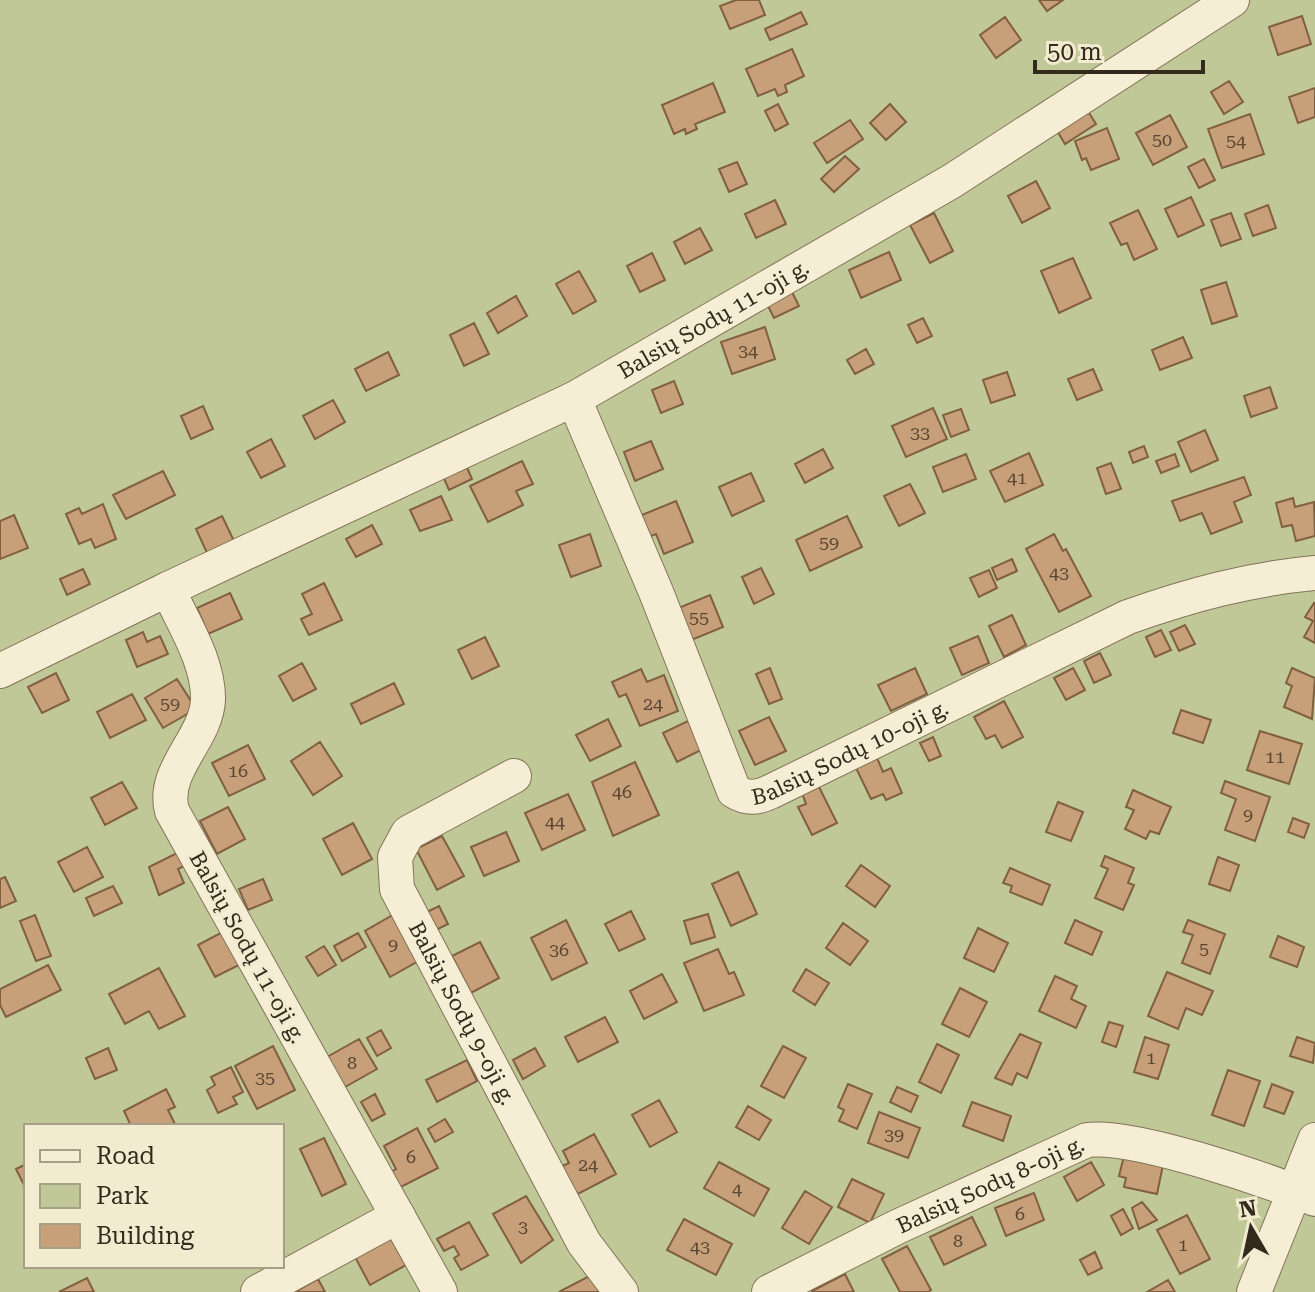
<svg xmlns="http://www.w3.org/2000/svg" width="1315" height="1292" font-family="'Roboto Serif',serif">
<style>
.green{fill:#bfc896;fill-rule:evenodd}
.building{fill:#c79f79;stroke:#815f41;stroke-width:2}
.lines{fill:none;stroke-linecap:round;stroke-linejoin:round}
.minor-casing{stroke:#83735a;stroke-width:36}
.minor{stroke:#f6eed4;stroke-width:34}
.labels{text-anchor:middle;stroke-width:6;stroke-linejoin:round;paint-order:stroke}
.number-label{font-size:18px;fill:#594734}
.street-label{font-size:22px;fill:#342a1d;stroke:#f3ebd0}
</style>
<rect width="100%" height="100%" fill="#ebe1c1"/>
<path class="green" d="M0,0H1315V1292H0ZM26,1126H282V1266H26Z"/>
<path class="building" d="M736,0H759L765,15L730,29L720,6Z
M1039,0H1063L1047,11Z
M801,12L807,24L770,40L765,29Z
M1302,16L1311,44L1278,55L1269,27Z
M1005,17L1021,40L996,58L980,35Z
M792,49L804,76L785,85L787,92L778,96L775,89L758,96L746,69Z
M1229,81L1243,102L1224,114L1211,92Z
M713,83L725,112L695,124L697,129L686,134L685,129L674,134L662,105Z
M1315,88V117L1298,123L1289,97Z
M778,104L788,124L775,131L765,111Z
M890,104L906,122L886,140L870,123Z
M1084,105L1096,124L1065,144L1053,124Z
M1250,114L1264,154L1222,168L1208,129Z
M1170,115L1187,147L1153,165L1136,133Z
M850,120L863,139L827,163L814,143Z
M1107,128L1119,159L1091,170L1086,158L1082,160L1075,141Z
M845,156L859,169L834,192L821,179Z
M1204,159L1215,180L1199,188L1188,167Z
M737,162L747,184L729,192L719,169Z
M1036,181L1050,208L1022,223L1008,196Z
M1191,197L1204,225L1178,237L1165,209Z
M775,200L786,224L756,238L745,214Z
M1268,205L1276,228L1253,236L1245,214Z
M1138,210L1157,249L1134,260L1127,243L1121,245L1110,223Z
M934,213L953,251L930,263L910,225Z
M1231,213L1241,239L1221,246L1211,220Z
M700,228L712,250L685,264L674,242Z
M889,252L901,280L861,298L849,270Z
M652,253L665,280L640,292L627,266Z
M1073,258L1091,298L1059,313L1041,271Z
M579,271L596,301L573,314L556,284Z
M1226,282L1237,316L1212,324L1201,290Z
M790,288L799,306L774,318L765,300Z
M516,296L527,316L498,333L487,313Z
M923,318L932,336L917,343L908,325Z
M474,323L489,354L464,366L450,335Z
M765,327L775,359L732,374L721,342Z
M1183,337L1192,358L1160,370L1152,350Z
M866,349L874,364L855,374L847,360Z
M388,352L399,375L366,391L355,369Z
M1093,369L1102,390L1077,400L1068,379Z
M1007,372L1015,395L991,403L983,380Z
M674,381L683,404L661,413L652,390Z
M1270,387L1277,408L1251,417L1244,396Z
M333,400L345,422L315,439L303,416Z
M203,406L213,429L191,439L181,416Z
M933,408L947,439L906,457L892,426Z
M961,409L969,430L951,437L943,415Z
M1205,430L1218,460L1191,472L1178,442Z
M271,439L285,466L261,478L247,452Z
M651,441L663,469L635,481L624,452Z
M1144,446L1148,457L1133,463L1129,452Z
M823,449L833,468L805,483L795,464Z
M1029,453L1043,485L1005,502L990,471Z
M966,454L976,479L943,492L933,467Z
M1175,454L1179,466L1161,473L1156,461Z
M522,461L533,484L516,491L523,505L488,522L470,486Z
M465,463L472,479L449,490L442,474Z
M1111,463L1121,489L1106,494L1097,468Z
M163,471L175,495L126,519L113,495Z
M751,473L764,501L732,516L719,487Z
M1244,477L1251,495L1234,502L1242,522L1211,534L1202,513L1180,521L1172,501Z
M910,484L925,513L899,526L884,496Z
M441,496L452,520L420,531L410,510Z
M1293,498L1295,507L1314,502L1315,536L1296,541L1292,525L1282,527L1276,503Z
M676,501L693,542L664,554L656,534L646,538L637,517Z
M103,504L116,539L95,548L91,539L79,544L66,514L79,508L82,514Z
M14,515L28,548L0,559V521Z
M222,516L235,543L208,555L196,529Z
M847,516L862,547L810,571L796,540Z
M372,525L382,544L356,557L346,539Z
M590,534L601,566L571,577L559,545Z
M1054,534L1063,551L1066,549L1091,596L1059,612L1026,549Z
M1012,559L1017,571L997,580L992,568Z
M761,568L774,594L754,604L742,577Z
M83,569L90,584L67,595L60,579Z
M989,570L997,588L979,597L970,578Z
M324,583L342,620L309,635L301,619L312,614L302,594Z
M230,593L242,619L208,634L197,608Z
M710,595L723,627L689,641L676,609Z
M1314,603L1315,604V643L1304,637L1313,621L1305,617Z
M1012,615L1026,645L1004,657L989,626Z
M1185,625L1195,644L1179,651L1170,632Z
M1161,630L1171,650L1155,657L1146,637Z
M143,632L147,642L160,636L168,654L137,667L126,640Z
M978,636L989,663L962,675L950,648Z
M485,637L499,666L472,679L458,650Z
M1100,653L1111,675L1094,683L1084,661Z
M302,663L316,689L293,701L279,676Z
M770,668L782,699L769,704L756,674Z
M915,668L927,694L891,711L878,685Z
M1073,668L1085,690L1066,700L1054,678Z
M1292,668L1315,678L1312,719L1284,707L1292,686L1286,683Z
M641,669L647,682L664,675L678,711L640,726L626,694L619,697L612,682Z
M56,673L69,700L42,713L28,687Z
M177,679L196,709L163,728L145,698Z
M394,683L404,704L361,724L351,704Z
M132,694L146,720L110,738L97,712Z
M1004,701L1023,737L1002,748L995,735L986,739L974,717Z
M1181,710L1211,720L1203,743L1173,733Z
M769,717L786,751L755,765L739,731Z
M608,719L621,746L590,761L576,735Z
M690,720L703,749L677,762L663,733Z
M1260,731L1302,744L1289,784L1247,770Z
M933,737L941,756L929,761L920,743Z
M320,742L342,776L313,795L291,761Z
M248,745L265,779L229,796L212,763Z
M877,758L883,772L891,768L902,793L886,800L883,794L871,799L856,768Z
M635,762L659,815L613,836L592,782Z
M1225,781L1270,797L1255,841L1225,830L1236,799L1221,793Z
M122,782L137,808L105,825L91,798Z
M818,785L837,823L812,835L798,807L806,804L802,793Z
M1133,790L1171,807L1159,834L1150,831L1146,839L1125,829L1134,810L1126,807Z
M568,794L585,830L542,850L525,813Z
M1058,802L1083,812L1071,841L1046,832Z
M228,807L245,839L217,854L200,821Z
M1293,818L1309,824L1304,838L1288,832Z
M353,823L372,859L342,875L323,839Z
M506,832L519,861L484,876L471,847Z
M442,836L464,876L437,890L416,849Z
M87,847L103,877L74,892L58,862Z
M177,853L184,866L178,869L184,883L159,895L149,867Z
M1105,856L1134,868L1128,883L1134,885L1123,910L1095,898L1108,869L1101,866Z
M1218,857L1239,865L1230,891L1209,884Z
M861,865L890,886L875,907L846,886Z
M1010,868L1050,885L1042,905L1010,892L1012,886L1003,883Z
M738,872L757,914L731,926L712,884Z
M5,877L16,901L0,908V879Z
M263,879L272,900L248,910L239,889Z
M113,886L122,903L94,916L86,898Z
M439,906L448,924L434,931L425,913Z
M631,911L645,939L619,951L605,924Z
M396,913L422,959L390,977L365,931Z
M708,914L715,937L691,944L684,921Z
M35,915L51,956L36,961L20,921Z
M566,920L587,963L552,980L531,938Z
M1075,920L1102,932L1092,955L1065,943Z
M1188,920L1225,934L1210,974L1182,963L1193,935L1183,932Z
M843,923L868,941L850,965L826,948Z
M232,927L249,960L215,977L198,945Z
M978,928L1008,943L994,972L964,958Z
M358,933L366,947L342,961L334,946Z
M1278,936L1304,947L1297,967L1270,957Z
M480,942L499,978L471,993L452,956Z
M324,946L336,965L318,976L306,957Z
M718,949L729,974L734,972L744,995L704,1011L684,963Z
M48,965L61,990L6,1017L0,1005V989Z
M159,968L185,1016L159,1029L149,1011L125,1024L109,994Z
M806,969L829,983L815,1005L793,991Z
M1167,972L1213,991L1202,1015L1186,1008L1178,1029L1148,1016Z
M662,974L677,1002L644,1019L630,991Z
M1055,976L1077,986L1071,999L1086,1006L1076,1028L1039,1011Z
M960,988L987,1002L969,1037L942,1024Z
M605,1017L618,1042L578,1062L565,1037Z
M1109,1022L1123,1026L1116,1047L1102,1042Z
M381,1030L391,1048L377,1056L367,1038Z
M1020,1034L1041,1043L1027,1078L1017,1073L1012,1085L995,1078Z
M1145,1037L1169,1045L1158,1079L1134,1072Z
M1297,1037L1315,1043L1313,1063L1290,1056Z
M359,1039L377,1069L345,1087L327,1057Z
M937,1044L959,1055L941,1093L919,1082Z
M273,1046L295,1090L257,1109L235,1066Z
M783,1046L806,1058L784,1098L761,1086Z
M108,1048L117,1070L95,1079L86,1058Z
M535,1048L545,1066L523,1079L513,1060Z
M467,1060L477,1081L437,1102L426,1080Z
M231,1067L243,1092L233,1097L237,1104L218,1113L207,1090L215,1085L211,1077Z
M1228,1070L1260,1081L1244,1126L1212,1115Z
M848,1084L872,1094L857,1129L839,1121L844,1110L838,1107Z
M1272,1084L1293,1092L1284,1114L1264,1107Z
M897,1087L918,1096L911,1112L890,1102Z
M166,1089L175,1107L168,1110L176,1126H131L124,1111Z
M375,1094L385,1114L372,1121L361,1102Z
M659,1100L677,1132L650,1147L632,1115Z
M972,1102L1011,1116L1003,1141L963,1126Z
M748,1106L771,1120L759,1140L736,1127Z
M879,1112L920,1128L908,1158L868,1143Z
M445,1119L453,1132L435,1142L428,1129Z
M417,1128L438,1168L395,1190L387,1174L396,1169L384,1146Z
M594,1134L616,1174L576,1195L560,1167L569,1163L563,1151Z
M324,1138L346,1184L322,1196L300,1149Z
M1124,1156L1163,1165L1157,1194L1124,1187L1126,1178L1119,1176Z
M719,1162L769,1189L754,1216L704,1188Z
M1091,1162L1104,1185L1077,1201L1064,1177Z
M26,1164V1189L16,1169Z
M852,1179L884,1194L870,1223L838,1207Z
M805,1191L832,1207L809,1244L782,1228Z
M1034,1193L1044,1220L1006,1236L995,1208Z
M526,1196L553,1240L521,1263L493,1214Z
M1142,1202L1157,1220L1139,1229L1132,1208Z
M1123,1209L1133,1228L1121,1235L1111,1216Z
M1187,1215L1210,1259L1180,1274L1157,1230Z
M972,1217L986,1245L944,1265L930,1237Z
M684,1219L732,1244L716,1275L667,1250Z
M469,1222L488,1255L461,1270L454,1258L459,1255L454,1246L444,1251L437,1239Z
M390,1237L406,1265L370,1285L355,1257Z
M907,1246L931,1290L928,1292H900L882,1259Z
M1095,1252L1102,1268L1088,1275L1080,1260Z
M597,1272L607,1292H559Z
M845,1274L854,1292H813L812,1291Z
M87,1278L94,1292H59Z
M318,1279L325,1292H295Z
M1168,1280L1175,1292H1147Z"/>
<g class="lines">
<defs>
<g id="minor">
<path id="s1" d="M574,399L656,592L734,791C747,799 757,798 770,792L1128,617C1190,595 1249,579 1315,573"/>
<path d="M0,671L168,589"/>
<path id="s2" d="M514,776L408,833L395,857L397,889L584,1243L621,1292"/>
<path d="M258,1292L398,1216"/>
<path id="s3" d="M440,1292L172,811C161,770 206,740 208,700C209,662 183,623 168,589L574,399L952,181L1232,0"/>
<path id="s4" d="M769,1292L897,1227L1087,1140C1135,1134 1266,1180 1315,1199"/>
<path d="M1254,1292L1315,1140"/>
</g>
</defs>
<use href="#minor" class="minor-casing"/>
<use href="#minor" class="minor"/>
</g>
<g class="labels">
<g class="number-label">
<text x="1162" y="146">50</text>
<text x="1236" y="147">54</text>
<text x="748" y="357">34</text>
<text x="920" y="439">33</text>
<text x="1017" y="484">41</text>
<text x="829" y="549">59</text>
<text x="1059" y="579">43</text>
<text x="699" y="624">55</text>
<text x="170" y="710">59</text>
<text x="653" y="710">24</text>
<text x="1275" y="763">11</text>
<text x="238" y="777">16</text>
<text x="622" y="798">46</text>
<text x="1248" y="821">9</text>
<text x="555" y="828">44</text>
<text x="393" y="951">9</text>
<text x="1204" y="955">5</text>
<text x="559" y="956">36</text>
<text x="1151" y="1064">1</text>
<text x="352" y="1069">8</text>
<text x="265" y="1084">35</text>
<text x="894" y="1141">39</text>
<text x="411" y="1163">6</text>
<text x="588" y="1171">24</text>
<text x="737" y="1195">4</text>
<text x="1020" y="1220">6</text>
<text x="523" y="1233">3</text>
<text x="958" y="1247">8</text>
<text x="1183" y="1251">1</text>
<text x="700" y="1253">43</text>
</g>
<g class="street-label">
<text dy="8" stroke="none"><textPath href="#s3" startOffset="1398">Balsių Sodų 11-oji g.</textPath></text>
<text dy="8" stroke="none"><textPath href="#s1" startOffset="550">Balsių Sodų 10-oji g.</textPath></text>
<text transform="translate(248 947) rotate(61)" y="8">Balsių Sodų 11-oji g.</text>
<text dy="8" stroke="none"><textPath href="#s2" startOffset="320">Balsių Sodų 9-oji g.</textPath></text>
<text dy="8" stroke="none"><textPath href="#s4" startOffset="246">Balsių Sodų 8-oji g.</textPath></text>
</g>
</g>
<rect x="24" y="1124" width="260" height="144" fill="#f3ebd0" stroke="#a79e88" stroke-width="2"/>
<rect x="40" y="1150" width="40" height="12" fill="#f6eed4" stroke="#a79e88" stroke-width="2"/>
<text x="96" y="1164" font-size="24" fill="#342a1d">Road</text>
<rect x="40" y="1184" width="40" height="24" fill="#bfc896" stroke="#a79e88" stroke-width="2"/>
<text x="96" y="1204" font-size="24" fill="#342a1d">Park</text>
<rect x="40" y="1224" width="40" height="24" fill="#c79f79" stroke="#a79e88" stroke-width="2"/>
<text x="96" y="1244" font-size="24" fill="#342a1d">Building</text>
<g transform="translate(1251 1228) rotate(351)" stroke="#f3ebd0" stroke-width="6" paint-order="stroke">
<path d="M0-6L14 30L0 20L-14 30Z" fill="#342a1d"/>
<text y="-12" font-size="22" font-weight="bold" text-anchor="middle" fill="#342a1d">N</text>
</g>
<path d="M1035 60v12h168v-12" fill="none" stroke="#342a1d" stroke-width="4"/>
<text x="1047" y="60" font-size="24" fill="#342a1d" stroke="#f3ebd0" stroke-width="6" paint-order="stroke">50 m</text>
</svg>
